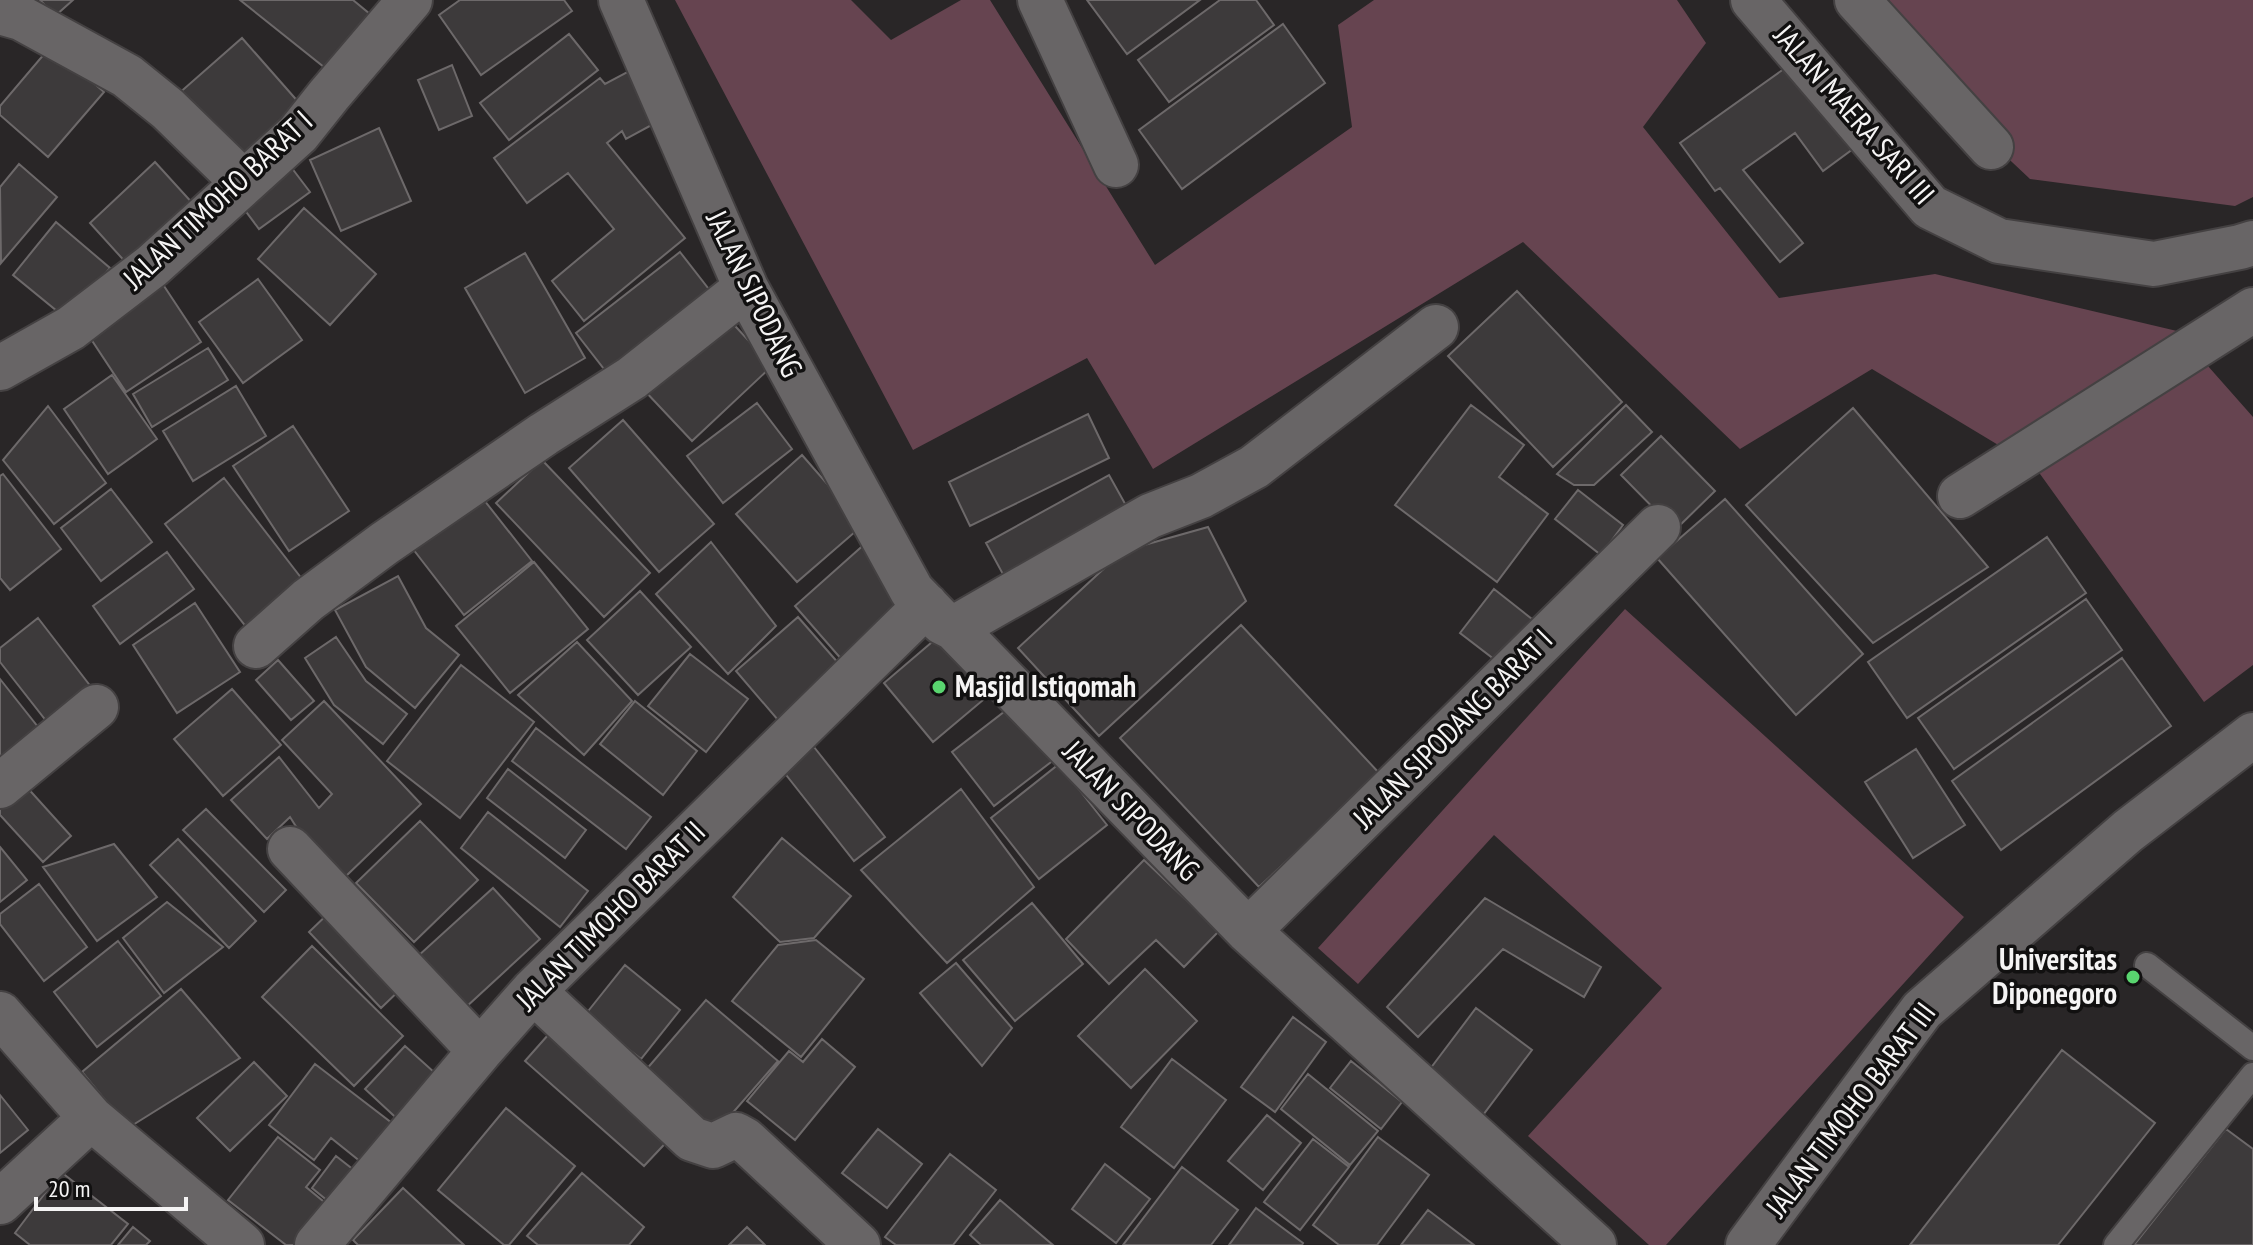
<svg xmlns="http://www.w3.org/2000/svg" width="2253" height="1245" font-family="'PT Sans Narrow',sans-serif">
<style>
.green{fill:#664450}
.building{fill:#3d3a3b;stroke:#6d696a;stroke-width:2}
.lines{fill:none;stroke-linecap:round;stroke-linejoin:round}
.service-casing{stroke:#444142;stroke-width:28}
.minor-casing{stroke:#444142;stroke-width:48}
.service{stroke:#686566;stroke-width:24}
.minor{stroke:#686566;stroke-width:44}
.poi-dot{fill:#59d56f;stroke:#111010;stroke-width:3}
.labels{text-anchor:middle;stroke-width:7;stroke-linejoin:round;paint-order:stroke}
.street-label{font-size:30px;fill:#f5f4f4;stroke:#111010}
.poi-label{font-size:30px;font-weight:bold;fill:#f5f4f4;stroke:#111010;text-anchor:start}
</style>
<rect width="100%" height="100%" fill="#292627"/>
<path class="green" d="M675,0H851L891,40L961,0H990L1155,265L1352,127L1338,25L1374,0H1677L1706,43L1643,127L1779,298L1935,274L2177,331L2253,417V665L2204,702L2035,467L1872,369L1740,449L1523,242L1153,469L1087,358L913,450Z
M1840,0H2253V197L2235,206L2030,179Z
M1625,609L1964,917L1666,1245H1649L1528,1136L1662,988L1494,835L1358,984L1318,948Z"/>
<path class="building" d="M40,0H73L55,16Z
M240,0H353L382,24L339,79Z
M460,0H564L572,11L481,75L439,15Z
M1087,0H1200L1127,54Z
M1220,0H1256L1274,25L1169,102L1138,60Z
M1283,24L1325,83L1182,189L1139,130Z
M569,34L598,70L509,140L480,103Z
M242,38L308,113L243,170L177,95Z
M51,46L104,92L48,157L0,115V106Z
M1795,61L1857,146L1823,171L1795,133L1743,170L1803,243L1780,262L1720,188L1715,191L1680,143Z
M452,65L472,116L439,130L418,80Z
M633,69L659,121L626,139L622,131L607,143L685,238L584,321L552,281L614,229L568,173L527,203L494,158L600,78L605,84Z
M379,128L411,201L341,231L310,160Z
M155,162L195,206L129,266L90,223Z
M288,163L310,192L259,229L238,201Z
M19,164L57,197L1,263L0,187Z
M304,208L376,274L330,325L258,259Z
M56,222L110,268L68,320L13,275Z
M680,252L715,297L611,378L576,333Z
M525,253L585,358L525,393L465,288Z
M258,279L302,340L243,383L199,322Z
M162,283L201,342L126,392L87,333Z
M1517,291L1622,402L1553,467L1448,356Z
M724,314L772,366L692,441L643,389Z
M208,348L228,380L152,427L133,394Z
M112,375L157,439L108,474L64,409Z
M236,386L266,436L193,481L163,431Z
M757,403L792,449L723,503L687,456Z
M1471,405L1524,445L1499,477L1548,514L1497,582L1395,505Z
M1626,405L1652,432L1594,485H1574L1557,474Z
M48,406L106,483L54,524L3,460Z
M1853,408L1988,567L1873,643L1746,505Z
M1088,414L1109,458L970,526L949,482Z
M623,420L714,524L659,572L569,468Z
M293,426L349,511L289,551L233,466Z
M1661,436L1715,491L1675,530L1621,475Z
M802,455L863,525L797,582L736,514Z
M542,460L650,573L604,617L496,503Z
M3,474L61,549L10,590L0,578V476Z
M1109,475L1128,509L1005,578L986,543Z
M224,478L309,588L251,633L165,524Z
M473,486L532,561L464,615L406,540Z
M111,489L152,542L101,581L61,528Z
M1578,490L1623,525L1601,555L1555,519Z
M1725,499L1863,654L1796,715L1657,558Z
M1208,527L1246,601L1099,736L1018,648L1123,551Z
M2047,537L2086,593L1907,718L1868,662Z
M711,542L776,626L728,674L656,594Z
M867,542L915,597L843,661L795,606Z
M167,552L194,589L120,644L93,606Z
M534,562L588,629L510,693L456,626Z
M398,576L426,628L459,655L415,708L366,667L335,610Z
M1494,589L1537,623L1503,666L1460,633Z
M640,591L691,647L638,695L587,640Z
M2086,599L2122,650L1954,769L1918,718Z
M195,603L240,672L177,713L133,645Z
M798,617L847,673L784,727L736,671Z
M38,618L95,692L51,727L0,662V648Z
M1241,625L1380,774L1259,887L1120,738Z
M945,631L995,690L933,742L884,683Z
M336,637L366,681L407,714L383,744L334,705L305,658Z
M577,642L632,701L584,755L518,695Z
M690,654L748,699L706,752L648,706Z
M2122,658L2171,726L2001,850L1952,781Z
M278,660L314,701L291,720L256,680Z
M461,665L534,722L460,818L387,761Z
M0,679L42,732L0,758Z
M232,689L281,745L223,796L174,739Z
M324,701L421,804L345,877L297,828L290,817L267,839L231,800L279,757L319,808L332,794L282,740Z
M635,701L697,751L663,795L600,744Z
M1013,705L1055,759L994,806L952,752Z
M536,728L651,817L626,849L512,761Z
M814,747L885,837L854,861L783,771Z
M1916,749L1965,825L1913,858L1865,782Z
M1059,764L1107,825L1039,879L991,818Z
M508,769L586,830L565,858L487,798Z
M24,784L71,836L43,862L0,815V806Z
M961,789L1034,887L947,963L861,870Z
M206,809L286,890L264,912L183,830Z
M488,812L588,891L560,927L461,848Z
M420,821L478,880L414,942L356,883Z
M782,838L851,896L814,938L780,942L733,897Z
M178,839L256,921L229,948L150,865Z
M114,844L157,897L97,941L43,867Z
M0,847L27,880L0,902Z
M1144,860L1219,931L1184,967L1156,940L1109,984L1066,939Z
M39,884L87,947L44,981L0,924V914Z
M493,888L540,939L465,1008L418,956Z
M1485,898L1601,967L1584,997L1503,949L1418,1037L1387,1007Z
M167,902L223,947L164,993L123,938Z
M1032,903L1083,964L1015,1021L963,960Z
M334,908L406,984L381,1008L309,932Z
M816,940L864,979L801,1057L732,1001L778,945Z
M118,941L161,996L97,1047L54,992Z
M312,946L403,1036L354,1086L262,997Z
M956,963L1012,1028L982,1066L920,993Z
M625,965L680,1010L641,1059L585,1015Z
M1145,969L1197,1021L1131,1088L1078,1036Z
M181,989L240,1058L128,1128L82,1072Z
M706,1000L778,1061L716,1132L645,1071Z
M1476,1008L1532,1050L1480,1119L1424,1077Z
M1293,1017L1326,1042L1275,1112L1241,1087Z
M556,1026L675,1133L644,1166L525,1061Z
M822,1039L855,1067L795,1140L747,1101L789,1051L803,1062Z
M405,1046L445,1082L405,1126L365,1089Z
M2062,1050L2155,1123L2058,1245H1910Z
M1172,1059L1226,1100L1174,1168L1121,1127Z
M1351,1061L1402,1102L1381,1129L1330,1088Z
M254,1062L287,1096L230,1151L197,1118Z
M315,1064L401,1130L371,1170L331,1138L314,1160L269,1125Z
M1308,1074L1378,1131L1350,1165L1281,1109Z
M0,1095L28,1130L0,1153Z
M506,1108L575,1166L509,1245H504L438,1190Z
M1267,1115L1301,1143L1263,1190L1228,1161Z
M878,1129L922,1164L887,1208L842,1173Z
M2226,1129L2253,1149V1245H2134Z
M278,1137L320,1170L306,1187L329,1206L298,1245H286L228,1200Z
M1378,1137L1429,1175L1377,1245H1339L1313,1225Z
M1313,1139L1349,1167L1300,1230L1264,1202Z
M950,1154L996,1190L953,1245H896L885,1237Z
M336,1156L364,1178L339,1210L312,1188Z
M1105,1164L1150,1199L1116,1243L1072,1209Z
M1182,1167L1238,1210L1211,1245H1123Z
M61,1172L128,1224L111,1245H30L15,1233Z
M582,1173L644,1227L629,1245H538L527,1236Z
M403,1188L464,1245H358L353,1240Z
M1000,1200L1053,1245H981L970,1235Z
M1256,1208L1303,1243L1302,1245H1229Z
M1428,1210L1474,1245H1401Z
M133,1227L150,1241L146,1245H118Z
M747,1227L765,1245H729Z"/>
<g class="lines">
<defs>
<path id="service" d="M2147,965L2253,1048
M2116,1245L2253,1075"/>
<path id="minor" d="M621,0L746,288L912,591L942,622L954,628L1248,931L1594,1245
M1040,0L1116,165
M1753,0L1930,207L1999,241L2154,264L2240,247L2253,243
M1857,0L1991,147
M0,12L21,18L127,76L168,109L244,183
M0,368L71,328L152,266L298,134L329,95L410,0
M1960,496L2253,310
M954,628L1150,516L1201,496L1254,467L1436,327
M256,646L308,600L385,543L544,434L632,378L746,288
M0,786L96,707
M290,849L480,1051
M1248,931L1658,527
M533,991L692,1139L713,1146L736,1135L745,1140L858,1245
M0,1014L91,1118L242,1245
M0,1202L91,1118
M317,1245L480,1051L533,991L926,605
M1748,1245L1922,1010L2128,831L2253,735"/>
</defs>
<use href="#service" class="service-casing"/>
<use href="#minor" class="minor-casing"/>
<use href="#service" class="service"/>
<use href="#minor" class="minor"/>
</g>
<g class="poi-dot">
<circle cx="939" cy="687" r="8"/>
<circle cx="2133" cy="977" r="8"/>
</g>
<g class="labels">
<g class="street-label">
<text transform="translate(1854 115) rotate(49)" y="10">JALAN MAERA SARI III</text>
<text transform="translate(218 200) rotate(-43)" y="10">JALAN TIMOHO BARAT I</text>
<text transform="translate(754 294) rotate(64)" y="10">JALAN SIPODANG</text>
<text transform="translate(1453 729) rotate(-45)" y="10">JALAN SIPODANG BARAT I</text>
<text transform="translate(1131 811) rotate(46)" y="10">JALAN SIPODANG</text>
<text transform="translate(611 916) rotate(-45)" y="10">JALAN TIMOHO BARAT II</text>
<text transform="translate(1851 1110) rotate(-53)" y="10">JALAN TIMOHO BARAT III</text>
</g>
<g class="poi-label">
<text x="955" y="697">Masjid Istiqomah</text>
<text x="2117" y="970" text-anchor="end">Universitas<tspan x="2117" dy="34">Diponegoro</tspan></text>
</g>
</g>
<path d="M36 1197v12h150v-12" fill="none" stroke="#f5f4f4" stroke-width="4"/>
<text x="48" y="1197" font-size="24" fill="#f5f4f4" stroke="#111010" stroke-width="6" paint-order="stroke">20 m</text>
</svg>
